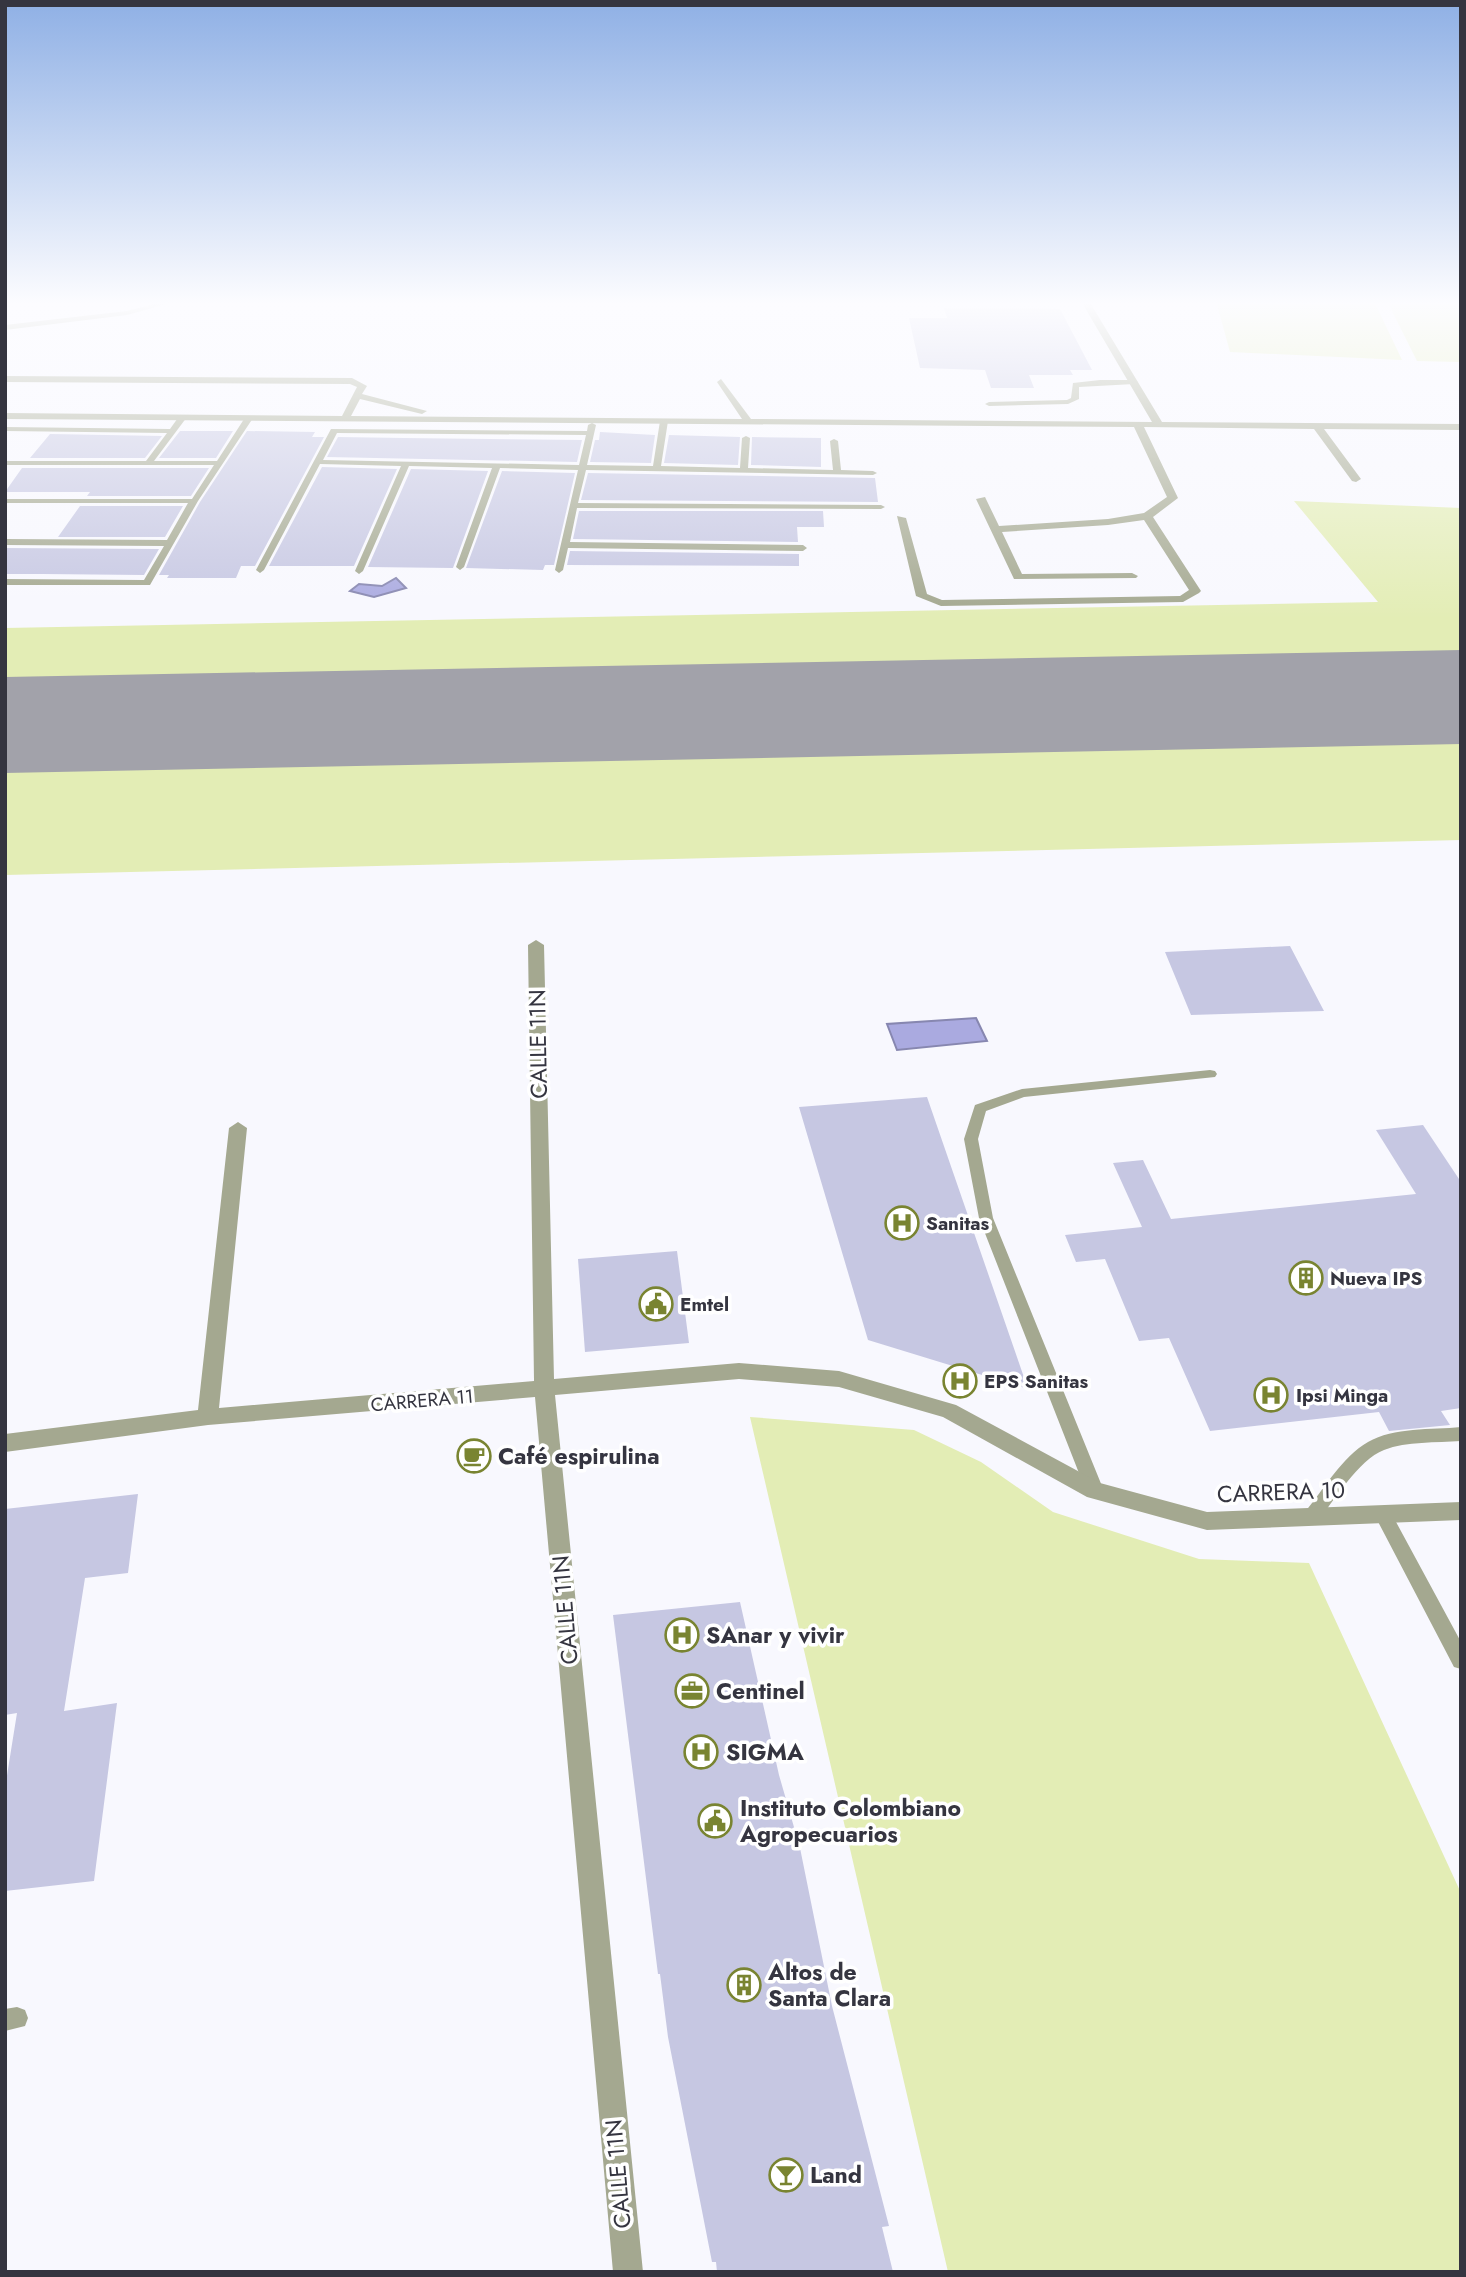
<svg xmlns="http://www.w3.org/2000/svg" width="1466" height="2277" font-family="Jost,sans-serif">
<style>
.green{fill:#e3edb5}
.water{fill:#aaaae0;stroke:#8787b0;stroke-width:2}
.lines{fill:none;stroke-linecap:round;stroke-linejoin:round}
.runway{fill:#a2a2aa;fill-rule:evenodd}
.building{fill:#c6c7e2}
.lane{fill:#a4a890;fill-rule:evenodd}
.street{fill:#a4a890;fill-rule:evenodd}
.labels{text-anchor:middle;stroke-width:7;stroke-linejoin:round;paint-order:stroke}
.poi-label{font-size:19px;font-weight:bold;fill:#353540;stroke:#fff;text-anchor:start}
.street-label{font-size:19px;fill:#353540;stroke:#fff}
.near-street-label{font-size:23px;fill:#353540;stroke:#fff}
.near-poi-label{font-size:23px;font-weight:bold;fill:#353540;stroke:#fff;text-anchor:start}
</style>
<rect width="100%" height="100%" fill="#f8f8fe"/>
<path class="green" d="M1216,301H1374L1402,360L1230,352Z
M1387,301H1461V362L1417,361Z
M1294,501L1461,508V669L5,698V628L1378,602Z
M1461,730V840L5,875V763Z
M750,1417L914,1430L981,1462L1053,1512L1199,1559L1309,1563L1461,1893V2272H948Z"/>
<path class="water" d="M396,578L406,588L374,597L350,591L359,584L382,586Z
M976,1018L987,1041L897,1050L887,1024Z"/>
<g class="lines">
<path class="runway" d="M1461,650V744L5,773V677Z"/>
</g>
<path class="building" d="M944,308L1060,309L1092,370H1070L1073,375H1029L1034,388H991L985,370L920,368L909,318H947Z
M180,431H233L216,458H159Z
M247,431L315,432L312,437H324L255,566H241L236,578H167L169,575H159L200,502Z
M600,432L655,435L651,463L590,462L595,440H599Z
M50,434L162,436L145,458H30Z
M669,435L740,437L738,465L664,463Z
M338,437L404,438L582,440L577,462L327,457Z
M752,437L821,438V467L751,465Z
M322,467L397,469L354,566H269Z
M22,468H209L191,496H87L90,492H5Z
M411,469L488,471L453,568L368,567Z
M502,471L575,473L554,565H545L543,570L466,568Z
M588,473L875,478L878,502L581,500Z
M80,506H183L165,537H58Z
M579,511H823L824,527H797L798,542L573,539Z
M5,548L159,549L144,575L43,574H5Z
M570,551L799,554V566L567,565Z
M1290,946L1324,1011L1191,1015L1165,952Z
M927,1097L1028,1389L868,1340L799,1107Z
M1423,1125L1461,1182V1408L1441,1411L1450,1425L1389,1431L1379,1412L1210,1431L1169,1338L1139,1341L1105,1259L1076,1262L1065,1235L1142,1227L1113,1163L1143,1160L1171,1219L1416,1194L1376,1130Z
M677,1251L689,1343L585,1352L578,1259Z
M138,1494L128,1573L85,1578L64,1711L117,1703L94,1881L5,1891V1788L17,1713L5,1715V1509Z
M740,1602L779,1775L800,1848L832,2006L889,2226L882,2227L893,2272H717L716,2262H712L668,2037L660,1974H658L613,1615Z"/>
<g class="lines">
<path class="lane" d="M1100,380H1134L1138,382L1134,384L1079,387V399L1068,404L989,406L985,404L989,402L1067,400L1071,398L1073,383Z
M180,415L187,417L154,461H217L246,416L253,418L198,501L150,585H5V579L144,580L164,546L5,545V539L167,540L188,503H5V499H192L214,465H5V461H146L167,433L5,431V427L170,429Z
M664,419L668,421L661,466L740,468L742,438L746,436L750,438L748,468L833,470L830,441L834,439L838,441L841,470L873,471L877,473L873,475L586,470L578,503L881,505L885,507L881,509L577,508L570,542L803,545L807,548L803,551L568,548L563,570L559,573L555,570L578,470L500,468L464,567L460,570L456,567L492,468L409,466L363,571L359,574L355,571L401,466L320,464L264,570L260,573L256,570L331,429L587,431L588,425L592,423L596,425L587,465L653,466L660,421ZM337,433L586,435L579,465L323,460Z
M1210,1070L1215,1071L1217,1074L1215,1077L1024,1097L986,1111L978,1139L993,1218L1104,1491L1101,1496L1095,1498L1089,1496L1086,1491L979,1218L964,1139L975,1105L1022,1089Z
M1461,1427V1441C1436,1443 1407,1441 1384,1450C1358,1460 1334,1501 1317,1522L1311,1524L1305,1522L1302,1517L1305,1512C1324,1489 1342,1457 1368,1442C1394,1427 1431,1430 1461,1427Z
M1383,1507L1389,1509L1461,1642V1669L1454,1667L1374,1514L1377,1509Z
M17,2007L25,2010L28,2018L25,2026L5,2031V2009Z"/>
<path class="street" d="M165,301H177L127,315L5,330V325L127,311Z
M1081,301H1089L1162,422L1461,424V430L1324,429L1361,479L1356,482L1352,481L1314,429L1144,427L1178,498L1153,517L1201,591L1199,593L1183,602L941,606L916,596L897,516L906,518L927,594L942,600L1180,596L1189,590L1144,520L1108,525L1002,532L1022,574L1132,573L1138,576L1136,578L1014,579L976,499L985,497L999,526L1108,519L1144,513L1167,497L1134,427L5,419V413L342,416L357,387L350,384L5,382V376L352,378L367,386L362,394L427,411L422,414L360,399L351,416L742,419L717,382L721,379L751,419L1152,422Z
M536,940L544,945L554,1379L739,1363L839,1371L956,1405L1100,1483L1207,1512L1461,1502V1520L1207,1530L1087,1497L943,1417L839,1387L739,1379L555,1395L643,2272H613L535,1397L208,1425L5,1452V1434L198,1410L229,1128L238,1122L247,1128L219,1408L534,1381L528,945Z"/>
</g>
<linearGradient id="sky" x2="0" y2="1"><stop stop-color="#8fb0e5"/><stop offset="0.49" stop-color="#fcfcff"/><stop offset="1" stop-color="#fcfcff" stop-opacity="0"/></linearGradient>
<rect width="1466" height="619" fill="url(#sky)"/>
<defs>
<symbol id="hospital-ring" viewBox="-11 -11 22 22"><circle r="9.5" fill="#fff" stroke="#798431" stroke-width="1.5"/><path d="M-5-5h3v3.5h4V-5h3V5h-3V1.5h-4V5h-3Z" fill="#798431"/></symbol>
<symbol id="building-ring" viewBox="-11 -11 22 22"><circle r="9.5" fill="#fff" stroke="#798431" stroke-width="1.5"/><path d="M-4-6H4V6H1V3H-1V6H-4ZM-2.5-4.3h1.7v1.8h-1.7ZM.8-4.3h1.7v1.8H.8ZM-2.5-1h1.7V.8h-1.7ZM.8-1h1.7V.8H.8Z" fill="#798431"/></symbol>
<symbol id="civic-ring" viewBox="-11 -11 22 22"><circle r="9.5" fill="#fff" stroke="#798431" stroke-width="1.5"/><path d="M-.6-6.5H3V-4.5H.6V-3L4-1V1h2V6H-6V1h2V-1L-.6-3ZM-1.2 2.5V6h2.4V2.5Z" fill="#798431"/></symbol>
<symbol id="cafe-ring" viewBox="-11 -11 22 22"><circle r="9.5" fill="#fff" stroke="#798431" stroke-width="1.5"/><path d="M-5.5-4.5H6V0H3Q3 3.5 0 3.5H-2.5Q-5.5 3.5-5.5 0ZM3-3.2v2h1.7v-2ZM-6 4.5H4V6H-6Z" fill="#798431"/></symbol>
<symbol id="office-ring" viewBox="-11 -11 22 22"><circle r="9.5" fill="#fff" stroke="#798431" stroke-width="1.5"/><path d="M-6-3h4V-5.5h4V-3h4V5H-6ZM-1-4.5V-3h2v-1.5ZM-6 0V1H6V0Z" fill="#798431"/></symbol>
<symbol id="bar-ring" viewBox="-11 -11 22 22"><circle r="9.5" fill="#fff" stroke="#798431" stroke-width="1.5"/><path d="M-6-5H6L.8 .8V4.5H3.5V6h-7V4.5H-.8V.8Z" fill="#798431"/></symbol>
</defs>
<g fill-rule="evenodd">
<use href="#hospital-ring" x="883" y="1204" width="38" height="38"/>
<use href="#building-ring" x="1287" y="1259" width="38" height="38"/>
<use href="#civic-ring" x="637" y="1285" width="38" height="38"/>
<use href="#hospital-ring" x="941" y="1362" width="38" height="38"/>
<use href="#hospital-ring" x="1252" y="1376" width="38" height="38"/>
<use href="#cafe-ring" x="455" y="1437" width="38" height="38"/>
<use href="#hospital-ring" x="663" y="1616" width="38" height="38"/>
<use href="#office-ring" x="673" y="1672" width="38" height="38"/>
<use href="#hospital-ring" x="682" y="1733" width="38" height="38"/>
<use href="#civic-ring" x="696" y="1802" width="38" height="38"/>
<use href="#building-ring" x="725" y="1966" width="38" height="38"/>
<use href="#bar-ring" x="767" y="2156" width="38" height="38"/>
</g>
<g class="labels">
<g class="poi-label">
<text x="926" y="1230">Sanitas</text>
<text x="1330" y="1285">Nueva IPS</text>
<text x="680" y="1311">Emtel</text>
<text x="984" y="1388">EPS Sanitas</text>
<text x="1296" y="1402">Ipsi Minga</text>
</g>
<g class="street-label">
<text transform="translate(422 1400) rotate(-5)" y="7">CARRERA 11</text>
</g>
<g class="near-street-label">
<text transform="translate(538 1044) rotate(-91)" y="8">CALLE 11N</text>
<text transform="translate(1281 1492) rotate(-2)" y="8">CARRERA 10</text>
<text transform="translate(565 1610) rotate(-95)" y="8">CALLE 11N</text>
<text transform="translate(618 2174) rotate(-95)" y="8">CALLE 11N</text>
</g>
<g class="near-poi-label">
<text x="498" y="1464">Café espirulina</text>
<text x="706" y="1643">SAnar y vivir</text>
<text x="716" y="1699">Centinel</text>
<text x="726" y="1760">SIGMA</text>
<text x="740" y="1816">Instituto Colombiano<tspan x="740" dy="26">Agropecuarios</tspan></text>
<text x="768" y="1980">Altos de<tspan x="768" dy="26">Santa Clara</tspan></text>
<text x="810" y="2183">Land</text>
</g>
</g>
<rect width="1466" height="2277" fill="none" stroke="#353540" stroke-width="14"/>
</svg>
